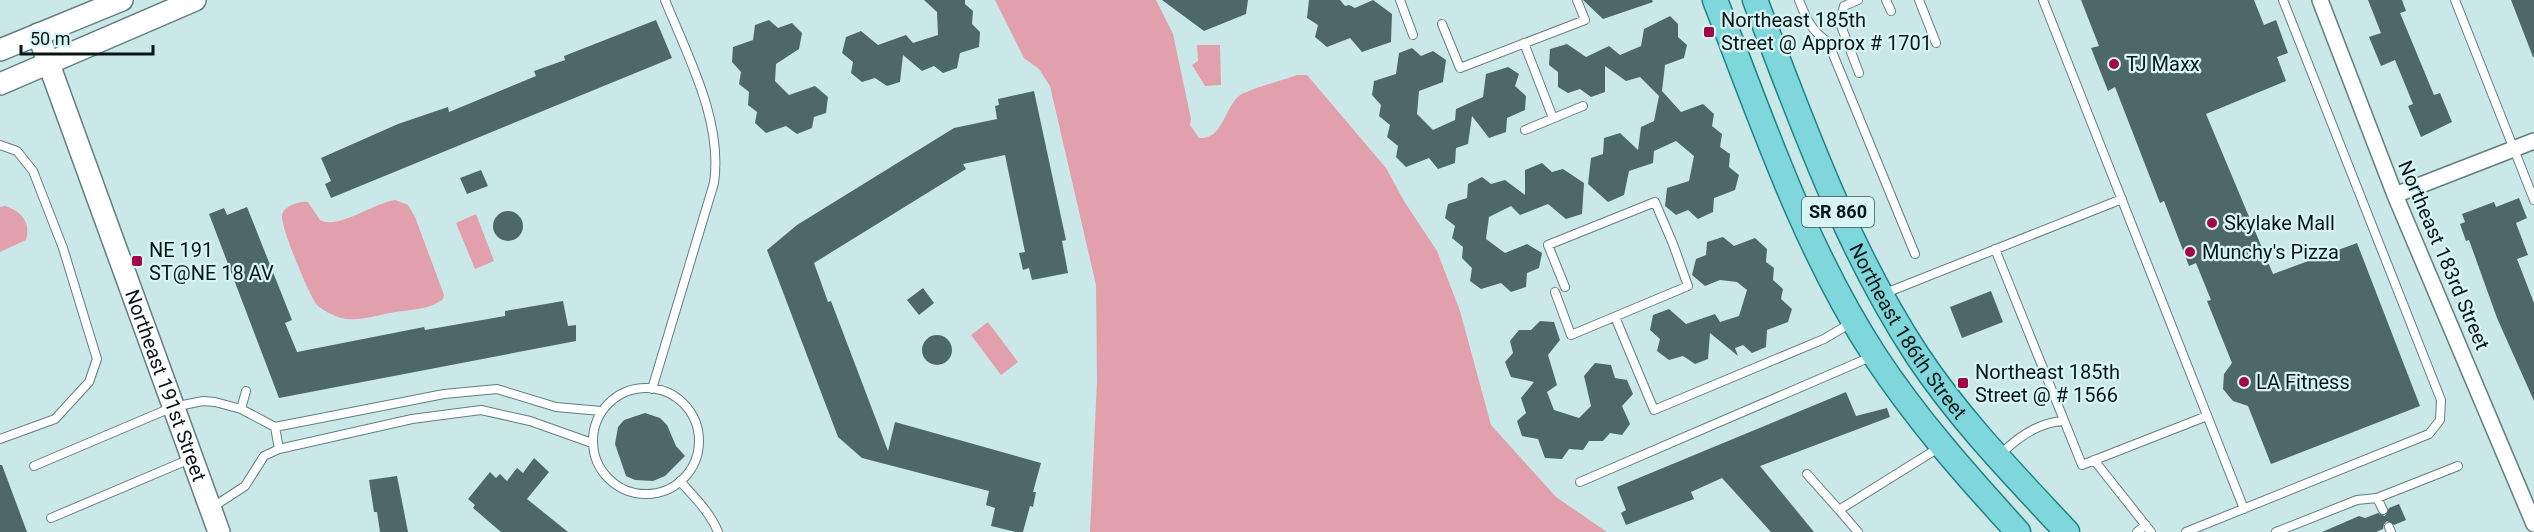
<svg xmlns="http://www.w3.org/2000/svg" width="2534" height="532" font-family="Roboto,sans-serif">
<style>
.water{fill:#e29fac}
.building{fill:#4e6869}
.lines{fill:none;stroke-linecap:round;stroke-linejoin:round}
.lane-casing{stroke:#637e7f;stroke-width:10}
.street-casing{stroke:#637e7f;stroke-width:18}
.secondary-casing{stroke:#637e7f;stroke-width:24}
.primary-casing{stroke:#1e8286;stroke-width:27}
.lane{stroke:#fff;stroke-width:8}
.street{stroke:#fff;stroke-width:15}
.secondary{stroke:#fff;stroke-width:21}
.primary{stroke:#7fd7db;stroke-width:24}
.poi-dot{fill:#a20848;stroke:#d8f5f6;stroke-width:2}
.labels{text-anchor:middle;stroke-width:4.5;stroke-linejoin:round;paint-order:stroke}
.shield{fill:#d8f5f6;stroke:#485858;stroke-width:1.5}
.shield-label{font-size:18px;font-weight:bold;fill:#0a1515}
.poi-label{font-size:20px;fill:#0a1515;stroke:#d8f5f6;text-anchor:start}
.street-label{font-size:20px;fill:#0a1515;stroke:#d8f5f6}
</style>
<rect width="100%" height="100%" fill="#cbe8e9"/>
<path class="water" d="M995,0H1156L1173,34L1191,119L1190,125L1199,138C1223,140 1224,108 1239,96C1249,89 1284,80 1297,75H1307L1386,168L1404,201L1437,251L1460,311L1491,425L1556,497L1607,532H1090L1097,381L1096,285L1050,86L1039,69L1024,58Z
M1197,45H1220L1221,85L1205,86L1192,65L1198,61Z
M395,200L408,205L415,217L444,295L443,299C432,309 410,310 395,312C378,315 358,322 341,318C334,316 322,310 317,305C309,295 281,228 282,216C283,206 300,201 308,202L320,220C339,230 373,203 395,200Z
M5,206C22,211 31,223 26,240L0,252V207Z
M476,214L494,261L475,269L456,223Z
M988,322L1018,362L1001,375L971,335Z"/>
<path class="building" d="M924,0H965V4L973,11L972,24L980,32L979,47L960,53L957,68L943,73L934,66L922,71L903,55L900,82L887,86L875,78L862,82L851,73L853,62L842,53L846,37L861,31L878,45L906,35L913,43L938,35L937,12Z
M1162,0H1248L1246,14L1204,31Z
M1309,0H1340L1345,6L1349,5L1355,8L1373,0L1392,14L1391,42L1362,52L1350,38L1327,47L1315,37L1318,25L1307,18Z
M1583,0H1652L1653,2L1603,19Z
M2081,0H2254L2264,25L2276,20L2288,53L2277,57L2286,81L2206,114L2273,274L2357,243L2420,406L2271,464L2248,406L2233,401L2223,389L2224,374L2232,363L2207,301L2211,300L2196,263L2189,266L2164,201L2160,203L2115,87L2108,91L2091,48L2099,46Z
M2368,0H2402L2406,11L2400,13L2434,95L2440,93L2452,122L2421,137L2408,106L2413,104L2395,60L2381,66L2369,37L2381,33Z
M2511,0H2534V57H2533Z
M1670,16L1678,24V37L1687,45L1684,58L1665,65L1662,91L1681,112L1703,104L1714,114L1712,126L1722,134L1720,147L1730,154L1729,167L1739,175L1735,190L1714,198L1713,212L1698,219L1688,210L1676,215L1665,206L1667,188L1689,181L1694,156L1676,141L1654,151L1653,163L1629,171L1624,195L1608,202L1588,184L1591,158L1603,154L1604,138L1620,133L1638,150L1641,127L1654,121L1659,96L1640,77L1626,81L1605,66V92L1591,97L1580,89L1568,93L1558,87V72L1549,65L1550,49L1567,44L1586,57L1609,46L1620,55L1641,46L1644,29Z
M656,20L672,58L331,198L325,184L331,181L321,158L398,124L448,107L449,112L536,76L534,71L565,60L564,56Z
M769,20L778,28L792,23L802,33L799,49L776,64L775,81L789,95L815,86L828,97L826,113L814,117L812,128L797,134L786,126L766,133L755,123L757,112L748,105L749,92L739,84L741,72L732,62L733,47L753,40L755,25Z
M1412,48L1421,56L1433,51L1446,60L1443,82L1419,91L1417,114L1433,130L1455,120L1456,109L1483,97L1486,74L1508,67L1519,74L1515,86L1526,96L1525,110L1507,118L1506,132L1489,138L1472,116L1468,144L1456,148L1455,163L1438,169L1429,158L1406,167L1396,157L1398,146L1387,137L1390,125L1379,116L1381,105L1372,95L1374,81L1396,74L1399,53Z
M1034,91L1066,240L1062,241L1068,273L1032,280L1029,268L1023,270L1019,253L1025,252L1005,155L963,164L966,169L814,263L828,302L831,301L888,451L895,422L1041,463L1033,492H1036L1033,507L1030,506L1023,532H1016L991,526L995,508L986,505L989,491L862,458L838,437L767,250L797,225L954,128L997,119L995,106L999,105L998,99Z
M1542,163L1552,172L1563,169L1584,183L1582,214L1566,219L1548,204L1520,215L1511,206L1489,217L1486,239L1505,253L1527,244L1542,253L1539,268L1527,273L1526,287L1511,292L1501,283L1481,289L1470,281L1472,268L1462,258L1463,247L1452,238L1455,226L1445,218L1448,204L1467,198L1468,184L1482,177L1491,184L1505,180L1525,195V170Z
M481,170L488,186L467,194L460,178Z
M2519,198L2527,218L2516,223L2528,255L2517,259L2534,303V401L2497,318L2469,240L2466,241L2460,224L2465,222L2462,214L2494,202L2496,207Z
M247,207L292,320L285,323L297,352L424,327L425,330L505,316V311L563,301L568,326L576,325V341L279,398L209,214L224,208L227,215Z
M493 226a15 15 0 1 1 30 0a15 15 0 1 1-30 0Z
M1723,237L1734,246L1755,238L1767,249L1766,262L1774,268L1773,280L1783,289L1781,299L1792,309L1788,322L1767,330L1766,347L1752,353L1743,345L1735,348L1738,356L1710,333L1708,359L1695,364L1683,356L1669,360L1657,351L1660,339L1650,330L1653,315L1669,309L1686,324L1715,314L1720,322L1739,316L1747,290L1737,282L1720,280L1705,286L1692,275L1696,259L1706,255L1707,242Z
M923,288L934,303L919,315L907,300Z
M1991,291L2003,322L1962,338L1950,307Z
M1540,321L1554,322L1560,340L1548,355L1557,385L1547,392L1554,410L1579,418L1591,406L1584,376L1595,363L1611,365L1615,378L1627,380L1633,394L1622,406L1630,424L1622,435L1610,433L1603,441H1589L1583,450L1569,449L1562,459L1545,458L1538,439L1522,436L1517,421L1526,413L1521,398L1534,382L1511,377L1505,362L1513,353L1510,341L1519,330H1531Z
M922 350a15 15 0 1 1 30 0a15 15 0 1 1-30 0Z
M1846,392L1856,416L1887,408L1890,417L1760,466L1814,532H1771L1722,478L1691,492L1694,499L1626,525L1621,513L1626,510L1617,487Z
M645,413L660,418L667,425L676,446L685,456L665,476L653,481L635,480L626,476L615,444L618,427L624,420Z
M534,458L549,472L527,499L568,532H501L473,508L475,505L468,499L490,472L496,478L500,474L507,481L517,468L523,473Z
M0,465H2L27,532H0Z
M397,476L408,532H380L377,512H374L369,480Z
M2399,504L2406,520L2394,525L2387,521L2384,524L2383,529L2376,532H2322L2359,516L2365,518L2378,513L2385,516L2389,508Z"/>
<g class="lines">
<defs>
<path id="lane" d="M1400,0L1413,35
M1799,0C1806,18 1811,31 1828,42L1915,254
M1858,0L1844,6L1840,23L1859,73
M1886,0L1891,11
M1919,0L1936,43
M2043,0L2244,509
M2455,0L2534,200
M1442,24L1460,68L1585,20L1577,0
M1524,43L1553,118
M1525,130L1583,106
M0,145L17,151L33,171L63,248L97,359L89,382L55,419L0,439
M1995,249L2082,465L2207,416
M1555,292L1571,335L1688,286L1673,244L1655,202L1548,245L1565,287
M1883,294L2122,199
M1615,317L1654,410L1824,339L1851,323
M593 441a53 53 0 1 1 106 0a53 53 0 1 1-106 0Z
M652,389L714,183C723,121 688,57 665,0
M241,409L275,427L444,394L497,389L556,407L601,411
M279,449L412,419L481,410L530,421L592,443
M2001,454C2018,437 2039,422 2064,421
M2094,460L2151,532
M34,466L173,407L203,401L215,402L241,409L246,391
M1807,474L1839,510
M680,481C694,497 710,512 718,532
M1580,482L1873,356
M2377,498L2383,510
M213,507L245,486L264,456L279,449L275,427
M51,518L190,459
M2389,527L2391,532
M1858,532L1839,510L1940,447
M2137,532L2146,525
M2186,532L2429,434L2440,420L2441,400L2283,0
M2276,532L2357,500L2377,498L2458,466"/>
<path id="street" d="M2320,0L2395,195L2534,524
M2395,195L2534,141"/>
<g id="secondary">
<path id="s1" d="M38,34L219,532"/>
<path d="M0,50L122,0"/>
<path d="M0,84L195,0"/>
</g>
<g id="primary">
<path d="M1715,0C1762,120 1804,247 1875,356C1917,420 1967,476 2018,532"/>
<path id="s2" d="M1755,0C1802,122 1845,245 1917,355C1960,420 2014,475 2067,532"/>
</g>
</defs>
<use href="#lane" class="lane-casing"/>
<use href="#street" class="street-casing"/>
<use href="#secondary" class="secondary-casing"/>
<use href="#primary" class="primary-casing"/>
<use href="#lane" class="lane"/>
<use href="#street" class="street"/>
<use href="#secondary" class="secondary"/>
<use href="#primary" class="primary"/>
</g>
<g class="poi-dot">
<rect x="1703" y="26" width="12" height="12" rx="3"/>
<circle cx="2114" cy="64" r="6"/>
<circle cx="2212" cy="223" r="6"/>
<circle cx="2190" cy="252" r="6"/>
<rect x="131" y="255" width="12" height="12" rx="3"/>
<circle cx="2244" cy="382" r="6"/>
<rect x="1957" y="377" width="12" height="12" rx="3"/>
</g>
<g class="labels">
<rect class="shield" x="1802" y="197" width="72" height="30" rx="4.5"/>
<g class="shield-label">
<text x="1838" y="218">SR 860</text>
</g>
<g class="poi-label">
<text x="1721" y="27">Northeast 185th<tspan x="1721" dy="23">Street @ Approx # 1701</tspan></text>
<text x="2126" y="71">TJ Maxx</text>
<text x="2224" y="230">Skylake Mall</text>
<text x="149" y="257">NE 191<tspan x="149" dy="23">ST@NE 18 AV</tspan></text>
<text x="2202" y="259">Munchy's Pizza</text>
<text x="1975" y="379">Northeast 185th<tspan x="1975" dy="23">Street @ # 1566</tspan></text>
<text x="2256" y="389">LA Fitness</text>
</g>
<g class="street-label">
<text transform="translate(2444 255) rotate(67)" y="7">Northeast 183rd Street</text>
<text dy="7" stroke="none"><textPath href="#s2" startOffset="366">Northeast 186th Street</textPath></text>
<text dy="7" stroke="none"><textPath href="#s1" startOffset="374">Northeast 191st Street</textPath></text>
</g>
</g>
<path d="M21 45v9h132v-9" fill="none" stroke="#0a1515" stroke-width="3"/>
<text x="30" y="45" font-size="18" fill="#0a1515" stroke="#d8f5f6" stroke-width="4.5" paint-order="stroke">50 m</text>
</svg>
